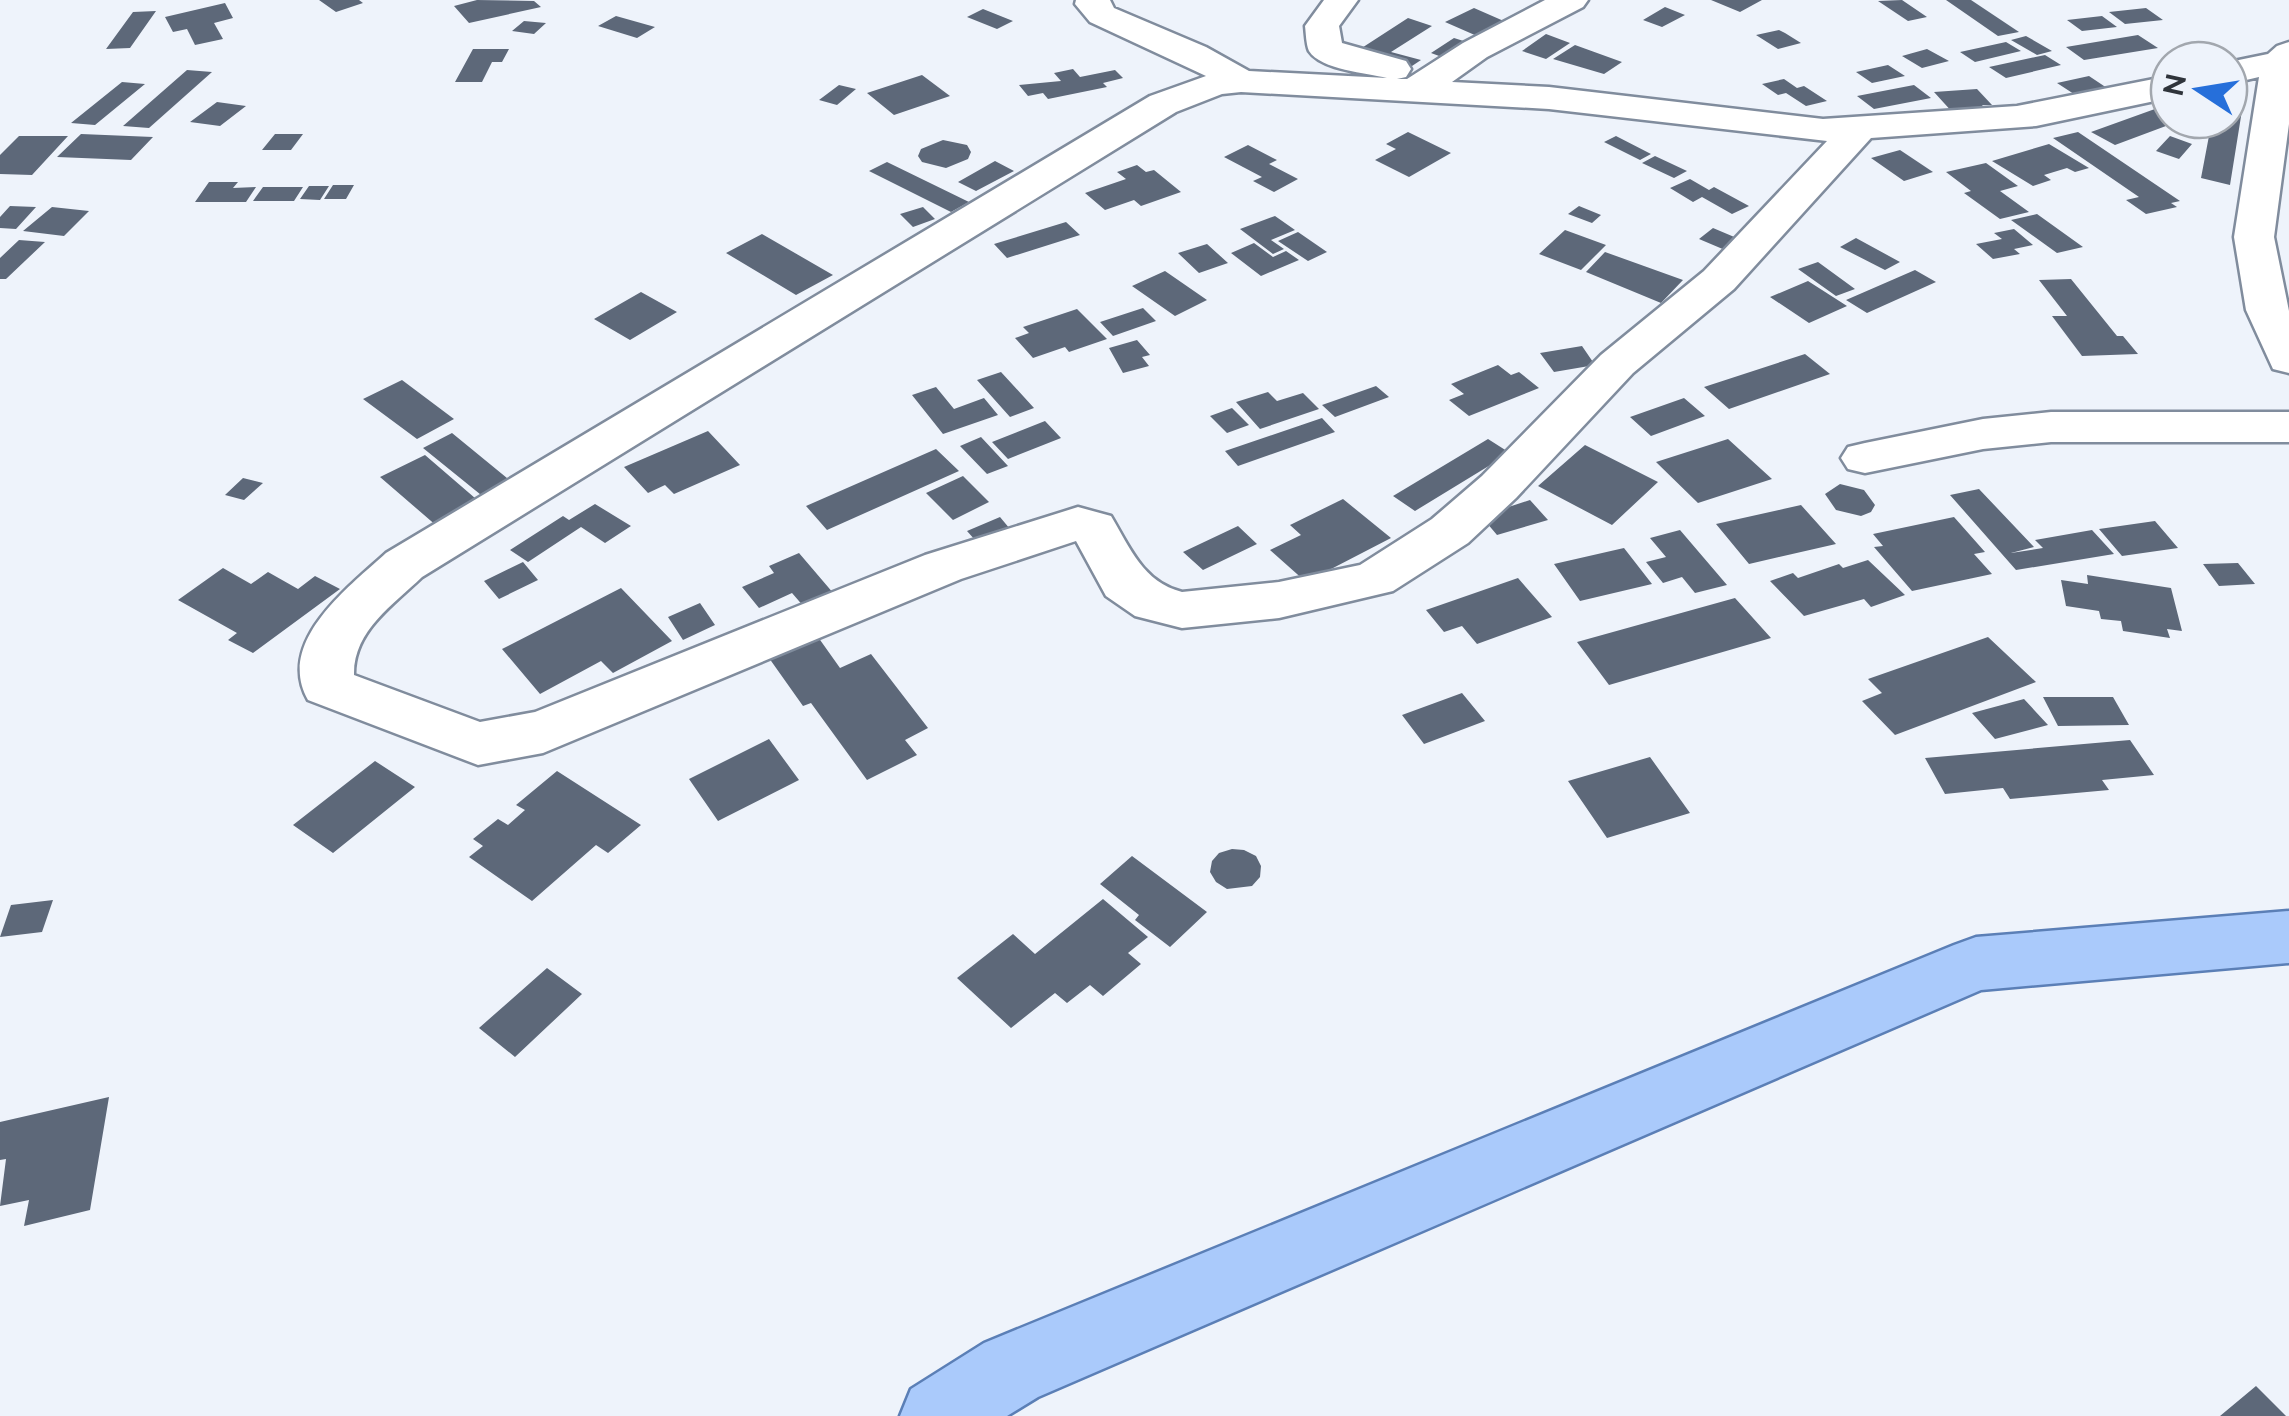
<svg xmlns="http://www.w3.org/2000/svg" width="2289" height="1416" font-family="Raleway,sans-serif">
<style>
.building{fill:#5d6879}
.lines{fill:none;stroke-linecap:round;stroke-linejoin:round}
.minor-casing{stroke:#808c9d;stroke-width:5}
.major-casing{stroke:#5b7fb6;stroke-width:5}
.minor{fill:#fff;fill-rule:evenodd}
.major{fill:#aacafb;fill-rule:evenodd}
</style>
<rect width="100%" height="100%" fill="#eef3fb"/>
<path class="building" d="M319,0H359L363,3L336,12Z
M477,0L534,1L541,7L469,23L454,6Z
M1711,0H1762L1740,12Z
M1902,0L1927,17L1908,21L1878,1Z
M1946,0H1971L2019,32L1998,36Z
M225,3L233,18L214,23L223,39L195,45L187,29L173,32L165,17Z
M1665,7L1685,15L1662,27L1643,20Z
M1474,8L1506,22L1477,36L1445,22Z
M2146,8L2163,20L2125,24L2109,12Z
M983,9L1013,21L997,29L967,17Z
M156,11L130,48L106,49L133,12Z
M616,16L655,27L637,38L598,26Z
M2102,16L2117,27L2082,31L2067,20Z
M1408,18L1432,26L1391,52L1421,60L1409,68L1354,53Z
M524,21L546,23L534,34L512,31Z
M1779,30L1785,33L1801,43L1778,49L1756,35Z
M1546,34L1570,43L1546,59L1522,51Z
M2138,35L2158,48L2084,60L2066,47Z
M2026,36L2052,51L2037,55L2011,40Z
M1454,38L1473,44L1450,60L1431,53Z
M2006,42L2021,51L1975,62L1960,52Z
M1575,45L1622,62L1604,74L1553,59Z
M473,49H509L502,62H492L482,82H455Z
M1927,49L1949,61L1922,68L1902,56Z
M2045,55L2061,65L2006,78L1989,67Z
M1888,65L1905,76L1872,83L1856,72Z
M1073,69L1080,77L1115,70L1123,78L1103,83L1107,87L1048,99L1043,93L1028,96L1019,85L1061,81L1054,73Z
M187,70L212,72L149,128L123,126Z
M922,75L950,96L894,115L867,93Z
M2089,76L2110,90L2077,96L2057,83Z
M1784,79L1797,88L1804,86L1827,101L1806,106L1786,93L1778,95L1762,84Z
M122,82L145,84L95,125L71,123Z
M839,85L856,89L837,105L819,100Z
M1914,85L1931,98L1874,109L1857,96Z
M1977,89L1992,105H1982L1988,112L1954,114L1934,92Z
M2229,101L2243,104L2230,185L2201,178L2212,120H2229Z
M217,102L246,106L220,126L190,122Z
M2166,105L2169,120H2182L2115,145L2091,132Z
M1408,132L1451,153L1409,177L1375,160L1396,149L1386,144Z
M2078,132L2180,201L2171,203L2177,207L2146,214L2126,200L2139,197L2053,138Z
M81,134L153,137L131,160L57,157Z
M275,134H303L291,150H262Z
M19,136H68L32,175L0,174V155Z
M1616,136L1651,154L1640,160L1604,142Z
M2170,136L2192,144L2179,159L2156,151Z
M943,140L967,145L971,152L968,159L946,168L922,162L918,156L921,149Z
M2049,144L2089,168L2075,172L2067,168L2044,175L2051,180L2033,186L1992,161Z
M1248,145L1277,160L1269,164L1298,179L1274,192L1253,181L1262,177L1224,157Z
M1900,150L1933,172L1904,181L1871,158Z
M1655,156L1687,171L1674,178L1642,163Z
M995,161L1014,171L976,191L958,182Z
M887,162L969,202L951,212L869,171Z
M1986,163L2018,186L2000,191L2029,212L2000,219L1964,193L1971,191L1946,172Z
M1137,165L1146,172L1154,170L1181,192L1141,206L1134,200L1105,210L1085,193L1126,179L1117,172Z
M1690,179L1709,190L1714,187L1749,206L1732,214L1702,197L1693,202L1670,188Z
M209,182H238L233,188L256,187L246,202H195Z
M333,185H354L346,199H324Z
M309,186H329L320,200L300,199Z
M263,187H303L294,201H253Z
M10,206L36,207L16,229L0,228V217Z
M1579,206L1601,215L1592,223L1568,214Z
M52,207L89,211L64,236L23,231Z
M923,207L935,219L913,227L900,214Z
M2037,214L2083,247L2057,253L2011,220Z
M1275,216L1295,230L1271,240L1284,249L1273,254L1240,229Z
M1066,222L1080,235L1007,258L994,244Z
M1713,228L1739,239L1725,250L1699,239Z
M2014,229L2033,245L2014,249L2020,254L1993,259L1976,244L2002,239L1994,233Z
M1565,230L1606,245L1581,270L1539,254Z
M1298,232L1327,252L1308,261L1278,241Z
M762,234L833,275L796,295L726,253Z
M1856,238L1900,262L1885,270L1840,247Z
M19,240L45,242L6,279H0V258Z
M1254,243L1273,257L1286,251L1299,260L1261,276L1231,253Z
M1207,244L1228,263L1199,273L1178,253Z
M1605,252L1683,280L1661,303L1586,272Z
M1818,262L1855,289L1836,296L1798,269Z
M1915,270L1936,282L1867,313L1846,300Z
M1165,271L1207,300L1175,316L1132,286Z
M2071,279L2117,336H2123L2138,354L2082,356L2052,316H2067L2039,280Z
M1808,281L1847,306L1809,323L1770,297Z
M641,292L677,312L630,340L594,319Z
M1143,308L1156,321L1113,336L1100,322Z
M1077,309L1107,339L1069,352L1065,347L1033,358L1015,338L1029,333L1023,327Z
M1137,340L1150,355L1142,357L1149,366L1123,373L1109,348Z
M1582,346L1595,365L1554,372L1540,353Z
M1805,354L1830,374L1729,409L1704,387Z
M1498,365L1511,375L1519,372L1539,388L1469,416L1449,400L1464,394L1451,384Z
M1001,372L1034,408L1010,417L977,380Z
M402,380L454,419L417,439L363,399Z
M1376,386L1389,397L1335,417L1322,405Z
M936,387L954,409L984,398L998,415L943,434L912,395Z
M1268,392L1277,401L1303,393L1319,409L1260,429L1236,402Z
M1684,398L1705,416L1651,436L1630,417Z
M1232,408L1249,425L1227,433L1210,416Z
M1322,418L1335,432L1238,466L1225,451Z
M1045,421L1061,438L1008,459L992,442Z
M708,431L740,465L674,494L665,485L648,493L624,467Z
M452,433L519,488L491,503L423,448Z
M981,437L1008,466L987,474L960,446Z
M1488,439L1510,453L1415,511L1393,496Z
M1728,439L1772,479L1698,503L1656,462Z
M1585,445L1658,482L1612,525L1538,486Z
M936,449L959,471L827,530L806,506Z
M425,455L490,511L438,527L380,477Z
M963,476L989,502L953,520L926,493Z
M243,478L263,483L244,500L225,495Z
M1840,484L1864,490L1875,505L1871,512L1861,516L1836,510L1825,494Z
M1979,489L2034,547L2011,553L2043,548L2035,540L2092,530L2114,554L2016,570L1950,495Z
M1343,499L1391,538L1306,582L1270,550L1301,535L1290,525Z
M1530,500L1548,520L1497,535L1481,516Z
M595,504L631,526L605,543L581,527L528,562L510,550L563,516L569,520Z
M1801,505L1836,544L1749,564L1716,524Z
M1000,517L1015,535L983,549L967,531Z
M1954,517L1985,552L1974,554L1992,574L1912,591L1874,547L1883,546L1873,534Z
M2155,521L2178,548L2122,556L2099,529Z
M1238,526L1257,544L1203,570L1183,552Z
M1680,530L1727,585L1695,593L1682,577L1663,583L1646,562L1666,557L1650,538Z
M1624,548L1652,584L1580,601L1554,564Z
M799,553L834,594L805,608L792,593L759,608L742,587L774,573L769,566Z
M1868,560L1905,595L1871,607L1864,599L1804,616L1770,581L1793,573L1798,578L1839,564L1843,568Z
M523,562L538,580L499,599L484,581Z
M2238,563L2255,584L2219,586L2203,564Z
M223,568L251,584L268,572L298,589L315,576L340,589L253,653L228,640L237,633L178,600Z
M2087,575L2171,588L2182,631L2167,629L2170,638L2123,631L2121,621L2101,619L2099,611L2066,606L2061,580L2088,584Z
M1518,578L1552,617L1477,644L1462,626L1444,632L1426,610Z
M621,588L672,641L613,673L601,661L540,694L502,649Z
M1735,598L1771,638L1609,685L1577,642Z
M700,603L715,625L683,640L668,617Z
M818,637L840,668L871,654L928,728L905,740L917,755L867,780L811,703L803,706L769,658Z
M1988,637L2036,682L1895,735L1862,701L1882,693L1868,679Z
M1462,693L1485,721L1424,744L1402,715Z
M2043,697H2113L2129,725L2058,726Z
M2024,699L2048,725L1995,739L1972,713Z
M769,739L799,780L718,821L689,779Z
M2130,740L2154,775L2102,780L2109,790L2010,799L2003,788L1945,794L1925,758Z
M1650,757L1690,813L1607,838L1568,781Z
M375,761L415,787L333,853L293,825Z
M557,771L641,825L608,853L596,845L532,901L469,857L483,846L473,839L498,819L508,825L525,810L516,805Z
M1232,849L1244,850L1256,856L1261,866L1260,877L1252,886L1227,889L1216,882L1210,872L1212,861L1219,853Z
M1132,856L1207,912L1170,947L1135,920L1139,915L1100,884Z
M1103,899L1148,937L1128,953L1141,964L1103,996L1090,985L1067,1003L1055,993L1011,1028L957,978L1013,934L1035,954Z
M53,900L42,932L0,937L11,905Z
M547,968L582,994L515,1057L479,1028Z
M109,1097L90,1210L24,1226L29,1200L0,1206L6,1159L0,1160V1122Z
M2256,1386L2286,1416H2220Z"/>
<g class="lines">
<defs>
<path id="minor" d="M1076,0H1110L1114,8L1206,47L1249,71L1387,78C1367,73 1321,70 1309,51C1306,44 1306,34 1305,26L1324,0H1358L1339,26L1342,43L1406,61L1411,69L1406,77L1397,79H1407L1463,43L1545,0H1588L1583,7L1487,57L1452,82L1549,87L1823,119L2017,106L2169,76V98L2036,126L1871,138L1734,289L1633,373L1516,498L1468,543L1393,591L1279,618L1182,628L1135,616L1106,596L1076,541L961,579L543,753L478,765L308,700C275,642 349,587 386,553L1150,96L1206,76L1090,22L1075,4ZM1241,92L1549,109L1827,141L1704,271L1601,355L1482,476L1432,519L1360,565L1279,582L1182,592C1143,582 1130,548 1111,516L1078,507L925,555L535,712L480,722L354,675C353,631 393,605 422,577L1176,112L1222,94Z
M2289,42V124L2274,237L2289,311V373L2273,369L2246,310L2234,237L2259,77L2229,84V62L2268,54L2277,46Z
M2051,412H2289V442H2051L1983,449L1865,473L1848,469L1841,458L1848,447L1865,443L1983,419Z"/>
<path id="major" d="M2289,911V963L1981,990L1038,1397L1007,1416H900L911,1389L984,1343L1954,945L1976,937Z"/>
</defs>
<use href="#minor" class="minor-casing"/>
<use href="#major" class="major-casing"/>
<use href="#minor" class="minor"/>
<use href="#major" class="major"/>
</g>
<g transform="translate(2199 90) rotate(282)"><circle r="48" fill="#eef3fb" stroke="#a2a7ae" stroke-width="2.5"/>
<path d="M0-8L18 38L0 25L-18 38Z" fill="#266fda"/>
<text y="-15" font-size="28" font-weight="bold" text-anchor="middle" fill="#2f343b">N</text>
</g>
</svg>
